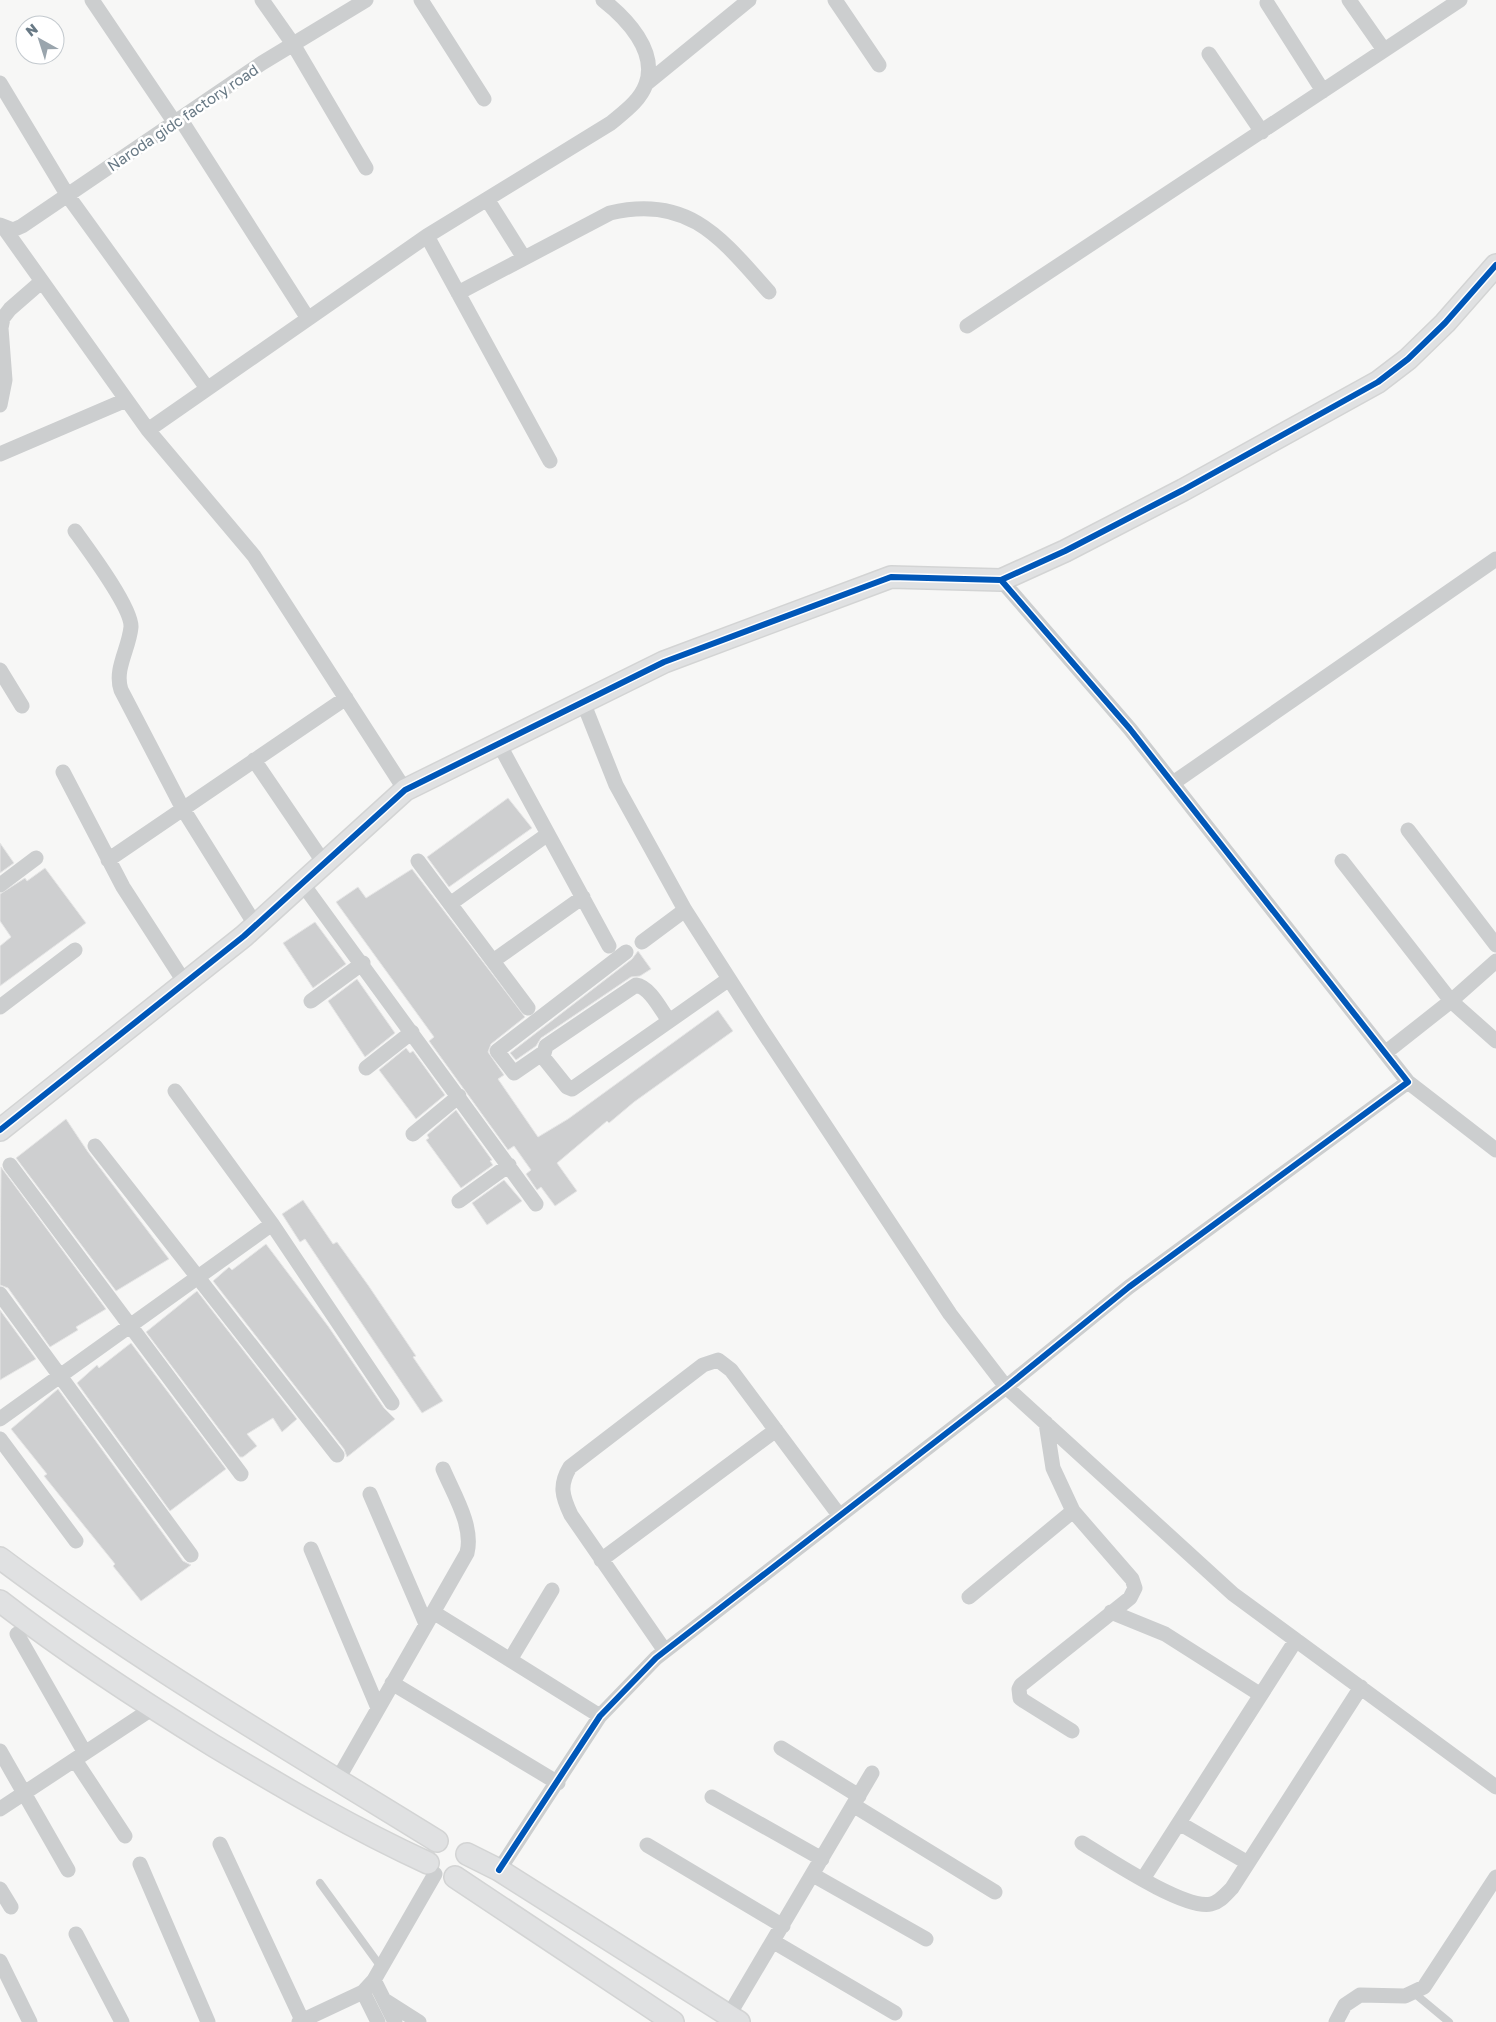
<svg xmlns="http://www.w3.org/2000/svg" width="1496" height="2022" font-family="'Golos Text',sans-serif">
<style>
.building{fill:#cecfd0;stroke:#e6e6e6}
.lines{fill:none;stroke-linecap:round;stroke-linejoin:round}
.secondary-casing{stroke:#d3d4d4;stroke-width:24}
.lane{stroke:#cccecf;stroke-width:8}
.street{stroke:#cccecf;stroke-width:15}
.secondary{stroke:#e0e1e2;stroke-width:21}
.cycleway-casing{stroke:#fff;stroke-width:9}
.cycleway{stroke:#0057b8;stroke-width:6}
.labels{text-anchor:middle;stroke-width:5;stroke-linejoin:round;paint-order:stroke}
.street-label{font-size:15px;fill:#687985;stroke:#fff}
</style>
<rect width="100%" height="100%" fill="#f7f7f6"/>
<path class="building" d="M508,798L532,828L449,887L427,857Z
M0,843L14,863L0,873Z
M45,868L86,923L0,986V946L11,937L0,921V894L25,878L27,881Z
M412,869L525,1017L491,1044L488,1052L504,1075L498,1079L538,1137L568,1119L718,1010L733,1031L634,1102L609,1123L607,1121L557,1163L577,1191L555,1206L541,1187L537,1190L526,1174L531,1170L514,1146L508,1150L429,1041L434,1037L336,902L358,887L366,898Z
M315,922L346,964L313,988L283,943Z
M638,951L651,969L640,976L631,977L541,1038L536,1046L516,1060L510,1053L632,959Z
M357,979L395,1033L365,1057L328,1001Z
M406,1048L410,1053L413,1051L445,1095L416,1119L379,1070Z
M456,1110L492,1160L490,1161L493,1165L461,1188L426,1140L429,1138L427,1135Z
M66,1119L88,1152L169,1259L116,1291L16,1158Z
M1,1167L106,1309L76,1327L78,1330L50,1347L8,1288L0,1285Z
M504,1180L522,1201L487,1225L472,1203Z
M303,1200L333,1244L337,1242L368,1285L416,1356L413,1357L443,1401L422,1413L305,1239L300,1242L282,1214Z
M266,1244L328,1326L384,1408L395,1419L347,1457L344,1449L213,1281L229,1267L232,1270Z
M197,1291L297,1419L282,1432L273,1418L247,1434L257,1446L243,1457H240L146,1332Z
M0,1310L36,1359L0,1380Z
M131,1343L226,1469L170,1511L77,1383L97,1365L99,1368Z
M58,1389L183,1561L191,1565L141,1601L113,1566L115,1564L44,1476L47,1474L11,1429Z"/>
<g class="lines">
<defs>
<path id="secondary" d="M0,1130L244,936L405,790L664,662L891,577L1001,580L1065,551L1183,490L1378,382L1408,359L1445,323L1496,265
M0,1558C139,1662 290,1750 437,1841
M0,1601C68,1654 141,1701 214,1746C284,1788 354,1829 428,1863
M467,1854L499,1870L739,2022
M455,1877L673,2022"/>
</defs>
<use href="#secondary" class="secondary-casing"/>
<path class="lane" d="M320,1883L381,1967
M1414,1993L1449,2022"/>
<path class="street" d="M92,0L175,123
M262,0L293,44L366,168
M421,0L484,99
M835,0L879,65
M1349,0L1384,50
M1267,3L1323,91
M1209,54L1262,132
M0,83L68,196L207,388
M646,84L749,0
M181,120L307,317
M487,199L524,258
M0,225L13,230L22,226L262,63L366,0
M4,228L148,430L254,556L405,790
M427,236L550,461
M458,293L610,213C689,194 722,239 769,292
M967,326L1460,0
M0,405L5,380L1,328L3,318L10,309L41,282
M148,430L427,236L611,123C624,112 640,101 646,84C658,51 626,18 603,0
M0,454L126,400
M75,531C88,549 132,608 131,627C129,649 114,669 121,690L183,809L256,926
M0,670L22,706
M583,702L616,785L685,910L760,1027L950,1314L1006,1387L1233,1594L1496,1787
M499,744L609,946
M254,760L324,863
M63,772L123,887L185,983
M1173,783L1496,559
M1408,830L1496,945
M108,860L346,698
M418,861L528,1008
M1342,861L1451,1001L1496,1041
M302,883L536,1204
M0,885L36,858
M450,904L548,834
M642,942L685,910
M493,961L583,897
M311,1001L363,963
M0,1007L75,950
M669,1021C661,1010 650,987 636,985L546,1046L543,1057L567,1087L572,1089C625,1052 677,1016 729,979
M543,1053L514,1073L497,1051L626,952
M1385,1053L1451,1001L1496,961
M366,1068L412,1032
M1408,1082L1496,1150
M175,1091L272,1224L392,1403
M413,1134L459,1096
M95,1146L337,1455
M10,1165L241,1474
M459,1201L509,1165
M0,1294L191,1555
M0,1419L272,1224
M1046,1423L1053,1468L1073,1511L1132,1579L1135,1588L1130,1598L1021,1685L1019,1689L1020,1698L1024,1701L1072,1731
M0,1439L76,1541
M370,1494L426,1624
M311,1549L378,1708
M601,1560L776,1430
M969,1597L1073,1511
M433,1612L600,1716
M1111,1612L1165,1634L1261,1695
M17,1634L85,1753
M665,1651L571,1515C562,1496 559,1485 570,1467L703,1365L718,1360L731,1370L839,1515
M510,1660L552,1590
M392,1683L558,1783
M781,1748L859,1796
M0,1751L68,1870
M75,1760L125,1836
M338,1779L467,1553C474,1526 453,1493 443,1469
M712,1797L822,1859
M853,1805L995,1892
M0,1809L153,1708
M1179,1823L1248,1863
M1082,1843C1107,1858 1184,1910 1211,1904C1220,1902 1226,1894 1232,1888L1361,1687
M220,1844L302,2020
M647,1845L783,1926
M140,1864L208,2022
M499,1870L600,1716L656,1658L1006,1387L1129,1287L1408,1082L1130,729L1001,580
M813,1875L926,1939
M1143,1879L1296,1640
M0,1889L11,1907
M76,1934L122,2022
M774,1942L895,2013
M0,1961L30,2022
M374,1980L395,2022
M363,1992L378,2022
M386,2001L419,2022
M729,2015L872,1773
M299,2022L363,1992L374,1980L435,1874
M1336,2022L1345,2005L1360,1995L1405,1996L1424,1987L1496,1877"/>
<use href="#secondary" class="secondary"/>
<defs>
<path id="cycleway" d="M0,1130L244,936L405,790L664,662L891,577L1001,580L1065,551L1183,490L1378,382L1408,359L1445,323L1496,265
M499,1870L600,1716L656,1658L1006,1387L1129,1287L1408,1082L1130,729L1001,580"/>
</defs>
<use href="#cycleway" class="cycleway-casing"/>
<use href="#cycleway" class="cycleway"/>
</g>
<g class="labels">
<g class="street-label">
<text transform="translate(183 118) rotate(-34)" y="5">Naroda gidc factory road</text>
</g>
</g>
<g transform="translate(40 40) rotate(321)"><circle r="24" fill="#ffffff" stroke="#c3c9ce"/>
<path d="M0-4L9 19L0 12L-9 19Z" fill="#9aa5ad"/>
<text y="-8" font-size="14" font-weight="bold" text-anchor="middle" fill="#687985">N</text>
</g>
</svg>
